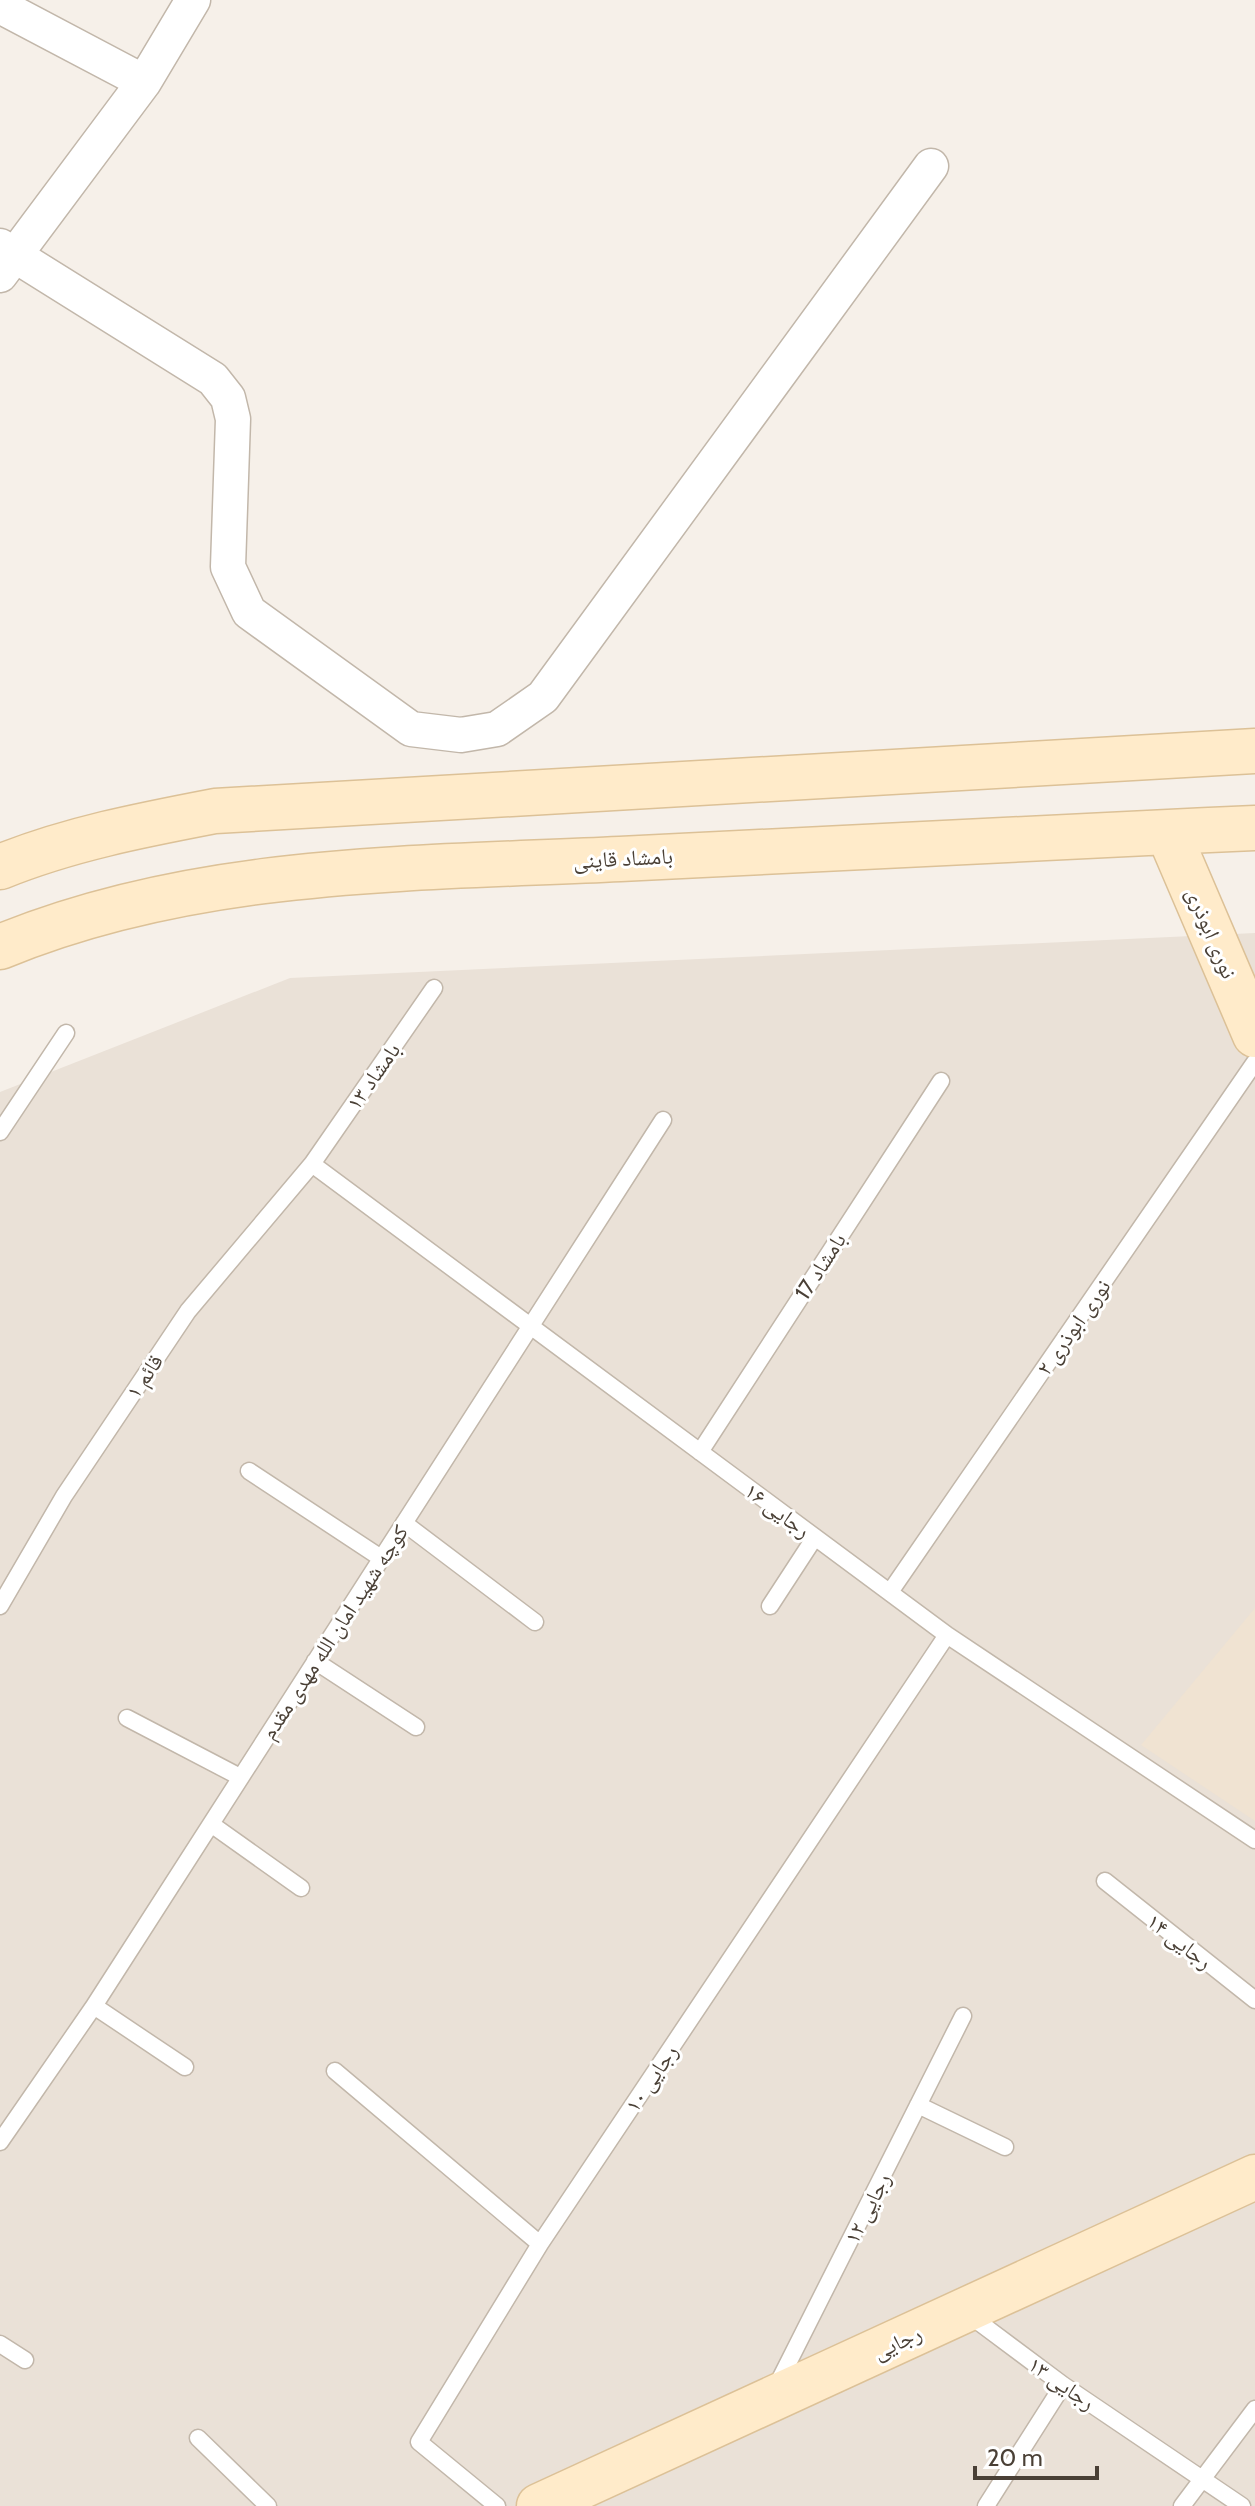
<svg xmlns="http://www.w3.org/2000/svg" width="1255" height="2506" font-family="Cabin,'Noto Naskh Arabic',sans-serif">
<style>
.residential{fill:#eae1d7}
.education{fill:#f0e3d2}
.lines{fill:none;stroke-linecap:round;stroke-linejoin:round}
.lane-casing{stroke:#c2b7aa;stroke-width:19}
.street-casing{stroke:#c2b7aa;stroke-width:37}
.secondary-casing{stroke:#dcc197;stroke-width:47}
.lane{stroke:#fff;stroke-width:16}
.street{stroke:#fff;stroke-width:34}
.secondary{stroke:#ffebca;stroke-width:44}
.labels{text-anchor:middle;stroke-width:6;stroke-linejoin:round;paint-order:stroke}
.street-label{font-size:22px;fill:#4a4036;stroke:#fff}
</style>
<rect width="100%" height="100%" fill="#f6f0e9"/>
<path class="residential" d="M1255,933V2506H0V1092L290,978Z"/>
<path class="education" d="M1255,1608V1821L1141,1745Z"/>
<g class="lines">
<defs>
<path id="lane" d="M0,1132L66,1033
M312,1164L947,1635L1255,1840
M700,1452L941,1081
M249,1471L381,1558
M404,1523L535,1622
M890,1592L1255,1062
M0,1606L64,1496L188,1311L312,1164L434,988
M770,1606L815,1537
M315,1661L416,1727
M127,1718L240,1777
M211,1824L301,1888
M1105,1881L1255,2000
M94,2006L185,2067
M335,2071L540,2244
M918,2105L1005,2147
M0,2142L94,2006L663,1120
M968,2314L1063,2385L1242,2506
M0,2344L25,2360
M776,2387L963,2016
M198,2438L268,2506
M497,2506L419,2442L540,2244L947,1635
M986,2506L1063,2385
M1182,2506L1255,2409"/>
<path id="street" d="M0,6L144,82
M0,246L213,379L228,398L233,419L228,567L249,612L411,729L461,735L497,729L543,697L931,166
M0,275L144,82L193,0"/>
<path id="secondary" d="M1168,832L1255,1035
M0,867C69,839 142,825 215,811L1255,751
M0,947C196,866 411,869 620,859C831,848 1043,837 1255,828
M539,2506L1255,2177"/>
</defs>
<use href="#lane" class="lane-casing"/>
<use href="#street" class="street-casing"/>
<use href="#secondary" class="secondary-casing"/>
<use href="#lane" class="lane"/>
<use href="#street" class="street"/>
<use href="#secondary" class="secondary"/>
</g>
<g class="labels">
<g class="street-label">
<text transform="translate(623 858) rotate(-3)" y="8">بامشاد قاینی</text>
<text transform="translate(1212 933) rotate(67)" y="8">نوری ابوذری</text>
<text transform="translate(373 1076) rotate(-55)" y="8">بامشاد ۱۳</text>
<text transform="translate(820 1266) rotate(-57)" y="8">بامشاد 17</text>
<text transform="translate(1073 1327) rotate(-55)" y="8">نوری ابوذری ۲</text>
<text transform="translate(144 1376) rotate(-56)" y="8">قائم ۱</text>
<text transform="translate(778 1510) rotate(37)" y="8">رجایی ۱۶</text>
<text transform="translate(334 1632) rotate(-57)" y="8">کوچه شهید امان الله مهدی مقدم</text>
<text transform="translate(1180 1941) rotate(38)" y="8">رجایی ۱۴</text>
<text transform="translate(651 2078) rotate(-56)" y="8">رجایی ۱۰</text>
<text transform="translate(867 2208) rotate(-63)" y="8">رجایی ۱۲</text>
<text transform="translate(897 2342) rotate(-25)" y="8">رجایی</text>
<text transform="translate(1062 2383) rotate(35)" y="8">رجایی ۱۳</text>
</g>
</g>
<path d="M975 2466v12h122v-12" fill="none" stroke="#4a4036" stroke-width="4"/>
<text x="987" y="2466" font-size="24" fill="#4a4036" stroke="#ffffff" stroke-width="6" paint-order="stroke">20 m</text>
</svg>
